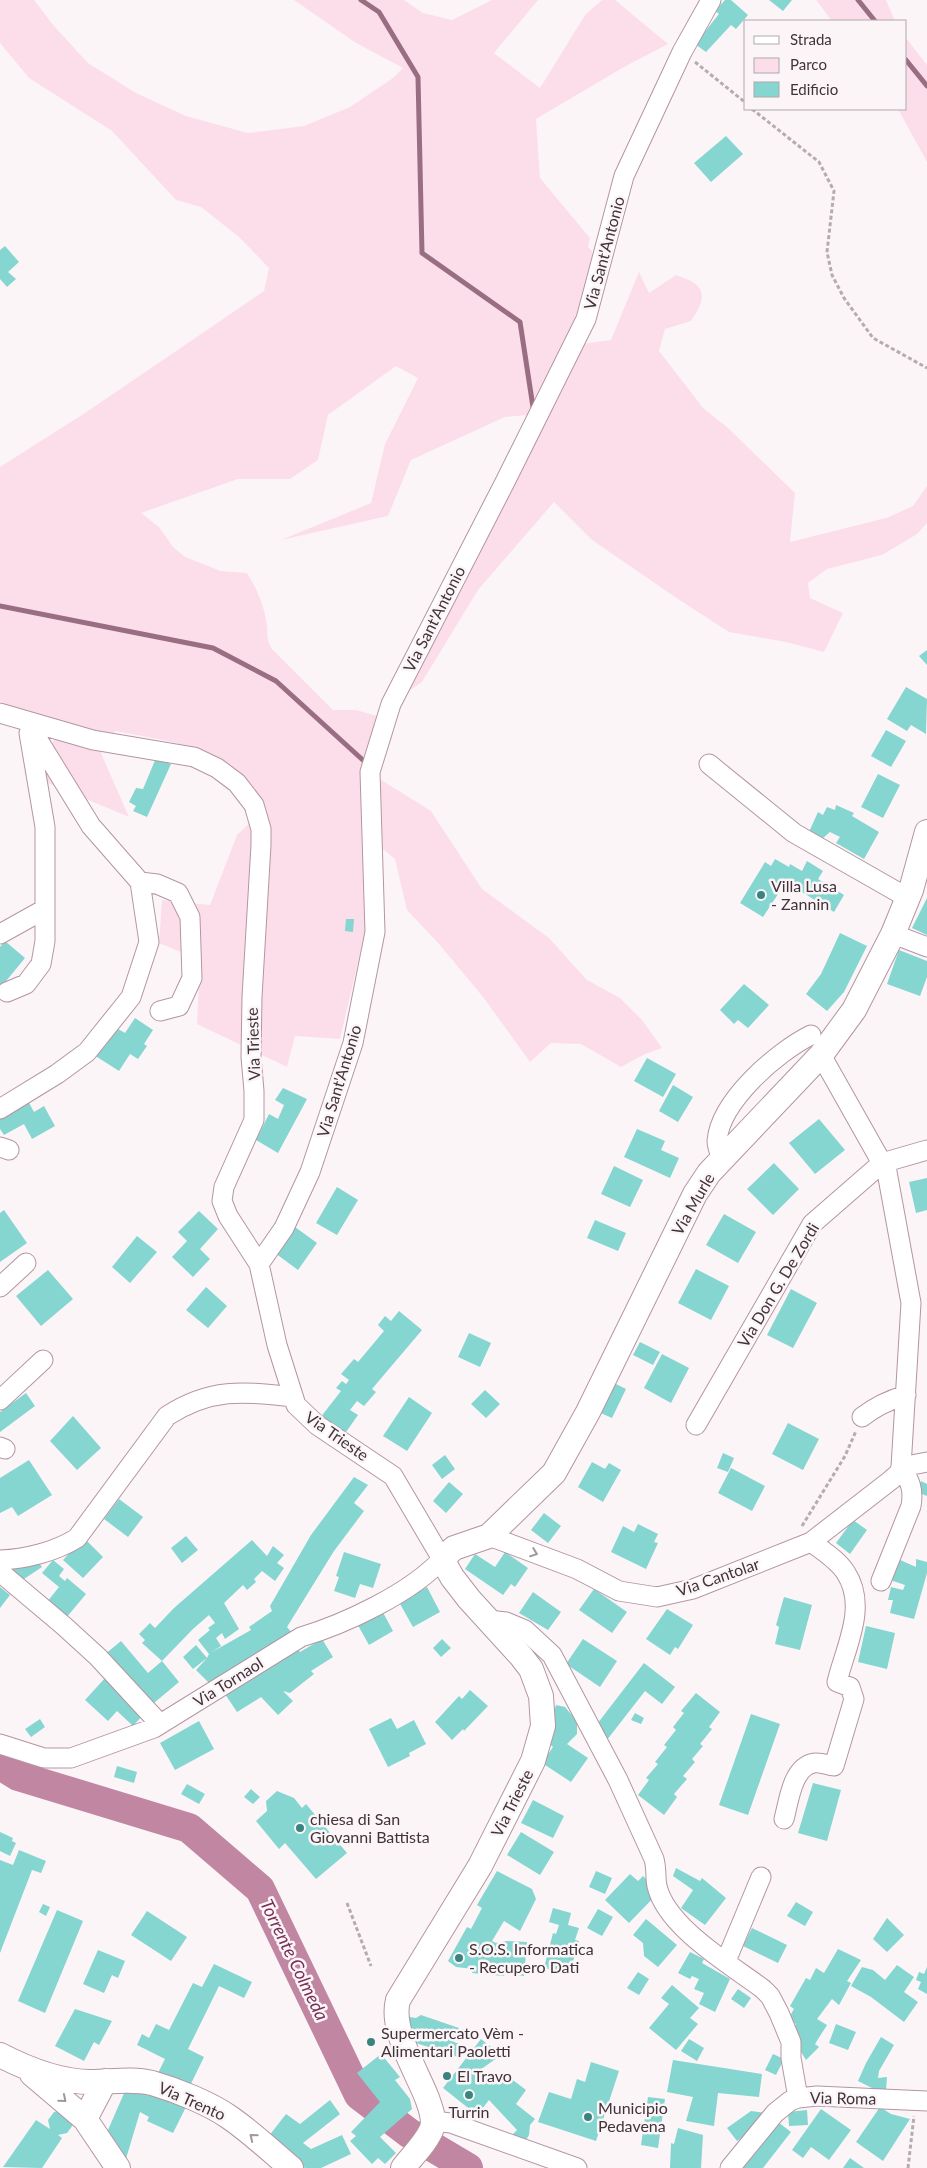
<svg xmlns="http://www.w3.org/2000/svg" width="927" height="2168" font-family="Lato,sans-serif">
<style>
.green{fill:#fcdeeb}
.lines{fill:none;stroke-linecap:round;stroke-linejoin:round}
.stream{stroke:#9a6e82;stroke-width:5}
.river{stroke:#c187a2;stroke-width:30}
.building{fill:#85d5d0}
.minor-casing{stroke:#b495a2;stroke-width:21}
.major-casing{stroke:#b495a2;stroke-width:26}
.path{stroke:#b5acb0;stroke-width:3;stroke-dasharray:4 2.5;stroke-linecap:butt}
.minor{stroke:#fff;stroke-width:19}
.major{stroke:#fff;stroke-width:24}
.oneway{stroke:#a0999c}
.poi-dot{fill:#3b837f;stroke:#fcf5f8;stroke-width:2}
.labels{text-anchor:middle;stroke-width:5;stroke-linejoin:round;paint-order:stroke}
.street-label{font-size:16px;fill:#403339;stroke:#fcf5f8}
.poi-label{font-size:16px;fill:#403339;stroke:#fcf5f8;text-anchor:start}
.water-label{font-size:18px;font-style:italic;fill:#783156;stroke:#fcf5f8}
</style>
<rect width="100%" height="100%" fill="#fcf5f8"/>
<path class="green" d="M0,0H34L54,26L88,63L136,93L186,116L248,133L304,126L350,107L393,78L403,68L356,43L294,0H404L423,13L452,20L492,0H538L494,53L540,88L585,15L602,0H615L668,44L624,67L536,119L540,178L590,238L588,247L592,251V262L571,331L528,415L505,417L411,460L388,516L281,540L371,503L385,444L418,378L396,366L328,415L318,460L290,479H238L141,513L159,527L173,547L185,557L221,571L247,573C257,589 265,607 267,626C268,637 266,639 272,649L333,710H356L381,717L366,845L365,932L340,1039L295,1036L287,1067L197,1024L200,960L159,943L162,900L210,905L237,835L260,813C253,799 245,782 235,770C215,746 145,737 115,731L101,753L129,817L24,773L61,733L0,701V467L85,413L264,291L269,268L239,237L201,207L176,200L112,131L29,78L0,43Z
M816,0H886L895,21H832Z
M906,38L927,65V162L898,109H906Z
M639,272L649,293L676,275C707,285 708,296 691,321L665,329L659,351L704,409L727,427L795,493L790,542L886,518L913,506L927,486V523L917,534L882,555L827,569L808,583L810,598L843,613L824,652L786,642L729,632L678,599L592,540L554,502L478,590L422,682L406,693L564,387L581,344L611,340Z
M375,776L431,811L482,889L549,938L587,980L620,998L643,1021L662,1048L645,1054L621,1067L581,1044L551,1043L530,1062L483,997L439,944L407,910L395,859L378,845Z"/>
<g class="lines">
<path class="stream" d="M361,0L379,12L418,77L422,253L520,322L533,407
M858,0L875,21
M906,60L927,86
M0,606L213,648L276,681L365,762"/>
<path class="river" d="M0,1765L18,1776L189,1828L260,1889L359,2095L409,2133L468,2168"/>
</g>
<path class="building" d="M725,0H731L748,15L736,29L731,25L706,52L695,44L719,14L715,11Z
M769,0H792L783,11Z
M726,136L743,154L711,182L694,163Z
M5,246L19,262L8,272L16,279L7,287L0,279V250Z
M927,650V665L919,656Z
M906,687L927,699L926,734L911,725L907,731L887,719Z
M886,730L906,741L891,767L871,756Z
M156,758L171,764L147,817L133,811L136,806L129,802L136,788L143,789Z
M878,774L900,785L883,818L861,807Z
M836,805L854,813L852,816L879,832L864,859L836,843L840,837L830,832L823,838L809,832L818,812L823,815L827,807L835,810Z
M775,859L789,867L790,864L802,871L807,861L823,871L818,879L844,895L834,912L786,882L763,917L740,903L765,862L771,866Z
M927,898V935L912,928Z
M346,919H354L353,932L345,931Z
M840,933L867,946L844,992L827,1011L806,994L821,974Z
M5,941L25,958L2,986L0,984V947Z
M899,950L927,961V977L920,996L887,984Z
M744,984L769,1005L748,1028L738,1020L734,1024L720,1010Z
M135,1018L153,1030L144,1044L147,1046L138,1059L130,1054L119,1071L94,1055L113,1026L125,1033Z
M647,1058L676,1074L663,1097L634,1081Z
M673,1085L693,1097L678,1122L659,1111Z
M283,1088L307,1099L278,1153L256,1140L269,1114L278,1119L284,1105L275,1100Z
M28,1101L34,1112L44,1106L55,1126L32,1139L24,1124L4,1135L0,1129V1117Z
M819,1119L845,1150L815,1174L789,1143Z
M637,1129L665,1141L661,1150L679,1158L670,1178L624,1157Z
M774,1163L799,1189L773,1215L747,1189Z
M614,1166L643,1180L630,1207L601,1194Z
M927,1178V1210L916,1213L909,1182Z
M337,1187L358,1200L337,1235L316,1223Z
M4,1210L27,1243L0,1262V1213Z
M199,1211L218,1229L200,1249L210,1259L193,1277L172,1257L187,1241L178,1232Z
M724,1214L756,1232L738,1263L706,1245Z
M595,1220L626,1233L618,1251L587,1238Z
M295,1227L317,1243L298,1270L275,1253Z
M137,1236L157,1252L130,1283L112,1267Z
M696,1269L729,1286L711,1320L678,1303Z
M48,1270L73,1299L41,1326L16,1296Z
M206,1287L227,1306L208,1328L186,1310Z
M791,1289L817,1303L793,1348L767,1335Z
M399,1311L422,1330L372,1389L376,1392L364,1406L357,1401L350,1410L358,1415L344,1435L320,1418L341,1391L336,1388L342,1381L346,1384L349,1380L341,1374L354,1359L358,1362L384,1331L378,1325L385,1316L391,1321Z
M469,1333L491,1343L480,1367L458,1357Z
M640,1342L660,1352L653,1365L633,1355Z
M662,1354L689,1368L671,1403L644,1388Z
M610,1381L626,1389L612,1418L596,1411Z
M485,1390L500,1404L486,1418L471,1404Z
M26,1393L35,1406L0,1432V1412Z
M409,1397L432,1413L407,1451L383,1436Z
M73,1416L101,1448L77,1470L50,1441Z
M788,1423L819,1439L803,1470L772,1454Z
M723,1453L734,1458L728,1472L717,1468Z
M445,1455L455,1469L442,1479L432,1465Z
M29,1460L52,1495L18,1516L12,1507L0,1513V1478Z
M592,1462L605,1469L609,1463L621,1470L603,1502L578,1487Z
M731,1468L765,1486L752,1511L718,1493Z
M354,1477L368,1485L354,1503L364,1511L334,1551L287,1627L294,1635L212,1686L196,1670L207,1658L193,1669L183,1657L196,1645L207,1658L209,1654L198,1640L210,1630L208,1628L215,1623L209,1615L193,1629L162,1661L142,1643L145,1640L139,1634L150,1623L155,1628L174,1608L252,1540L267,1556L273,1546L284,1555L277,1563L284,1568L275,1581L262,1571L254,1579L256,1582L247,1590L243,1585L224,1603L239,1629L225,1639L222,1633L216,1638L221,1646L212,1652L251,1630L249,1627L272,1611L270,1606L311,1535Z
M921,1481L927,1484V1496L917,1492Z
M449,1482L463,1494L446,1513L433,1501Z
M119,1499L143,1517L128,1537L104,1519Z
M544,1513L561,1526L548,1543L531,1530Z
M853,1520L867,1530L850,1554L836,1543Z
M638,1524L658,1534L654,1542L658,1543L646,1569L611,1552L623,1526L634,1532Z
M186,1536L198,1550L182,1563L171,1548Z
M84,1538L103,1557L83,1578L63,1560Z
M344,1552L381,1564L373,1588L360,1584L355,1598L334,1591L339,1577L336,1576Z
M505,1552L528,1568L515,1587L511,1584L503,1595L465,1569L475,1554L495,1567Z
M34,1555L42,1567L18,1583L6,1565Z
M898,1559L916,1567V1559L927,1562V1573L914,1619L890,1613L893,1600H888L891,1587L903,1590L905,1585L890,1580Z
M53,1560L64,1569L59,1576L65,1581L67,1578L86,1594L66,1618L47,1602L59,1587L42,1573Z
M0,1587L10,1595L0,1608Z
M427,1587L440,1612L413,1627L399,1602Z
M594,1589L627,1612L612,1633L579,1610Z
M533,1592L561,1612L548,1630L519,1613Z
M784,1597L812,1605L800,1650L775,1644L779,1627L776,1625Z
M380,1607L393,1631L369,1645L355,1620Z
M667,1609L693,1625L678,1649L675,1647L670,1655L646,1639Z
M866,1626L895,1633L887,1669L858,1662Z
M322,1639L333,1657L311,1671L314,1674L290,1693L283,1691L293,1701L278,1715L261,1697L237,1712L223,1691L295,1645L300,1652Z
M442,1639L451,1648L441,1657L433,1648Z
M583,1639L617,1661L600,1687L566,1664Z
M121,1641L148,1673L162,1661L179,1682L148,1708L104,1655Z
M644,1663L675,1687L662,1704L645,1691L603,1745L594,1728Z
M106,1677L144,1714L133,1726L117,1711L108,1721L85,1700Z
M470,1690L488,1706L464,1731L463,1729L452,1740L435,1722L459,1696L462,1699Z
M696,1693L720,1712L709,1727L712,1729L700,1744L703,1746L692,1759L695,1762L683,1776L687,1779L674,1794L677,1797L664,1815L638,1795L649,1780L646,1778L658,1764L655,1762L667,1747L664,1745L676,1730L673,1727L684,1713L681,1711Z
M556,1705L565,1707L577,1721V1734L567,1744L588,1758L571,1782L542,1763L553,1747L545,1740Z
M635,1713L644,1718L641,1724L631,1720Z
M751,1714L780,1724L748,1815L719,1805Z
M391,1718L397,1729L414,1720L426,1744L409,1753L410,1756L388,1767L369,1729Z
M40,1719L45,1727L31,1737L25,1729Z
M199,1721L214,1749L175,1770L160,1743Z
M117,1766L137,1772L134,1783L114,1777Z
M813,1783L841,1790L827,1841L798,1833Z
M187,1784L205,1794L199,1804L181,1794Z
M251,1789L260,1797L253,1804L244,1797Z
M277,1791L294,1798L302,1808L306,1804L347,1853L316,1879L285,1843L279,1849L256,1821L267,1811L266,1801Z
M533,1800L564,1816L553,1838L521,1823Z
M0,1832L13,1838L12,1841L16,1843L10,1856L0,1851Z
M521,1832L554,1852L540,1875L507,1855Z
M19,1850L46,1861L41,1873L32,1870L0,1953V1860L13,1865Z
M676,1868L700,1881L702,1878L726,1898L705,1925L681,1908L693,1890L673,1876Z
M497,1871L532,1889L536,1899L520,1931L504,1921L492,1941L496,1943L507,1941L527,1942L524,1976L505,1973L504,1976L472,1973L473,1969L456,1967L448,1961L467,1927L471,1929L482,1908L477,1905Z
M596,1871L612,1878L605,1894L589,1887Z
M630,1874L638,1881L643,1876L659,1892L629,1923L605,1900Z
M796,1902L813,1912L805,1926L787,1916Z
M43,1904L50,1907L46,1916L39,1912Z
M553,1908L571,1913L568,1925L579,1928L575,1940L579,1941L569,1975L544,1968L553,1933L556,1934L559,1925L549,1922Z
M598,1909L613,1917L602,1936L587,1928Z
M57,1910L83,1921L45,2013L18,2001Z
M147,1911L187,1937L171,1961L131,1935Z
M887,1918L904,1935L887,1952L873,1939Z
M646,1919L677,1945L658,1967L644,1956L643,1943L633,1935Z
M752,1928L787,1945L778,1963L743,1946Z
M838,1949L861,1960L847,1981L851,1983L839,2005L832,1999L817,2019L827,2025L815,2044L819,2047L806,2060L789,2032L796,2024L788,2019L794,2009L790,2006L806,1978L810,1980L816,1968L824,1973Z
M98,1950L125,1961L118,1978L112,1975L104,1993L83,1984Z
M690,1952L704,1959L702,1963L730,1979L715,2012L699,2004L704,1993L694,1989L699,1979L692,1976L690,1979L678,1973Z
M214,1964L252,1982L244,1998L219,1986L188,2049L204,2057L187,2092L156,2077L165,2059L137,2045L142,2034L149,2038L156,2024L169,2030L193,1983L202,1987Z
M897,1965L914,1977L904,1992L918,2002L904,2022L871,1997L851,1986L862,1967L873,1970L885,1980Z
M927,1967V1994L918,1989L921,1982L916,1980L919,1972L924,1974Z
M638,1972L649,1979L639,1995L627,1988Z
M672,1985L699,2008L690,2018L698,2024L676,2050L649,2028L669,2004L661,1998Z
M738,1989L751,1998L744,2008L731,1999Z
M75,2009L112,2021L99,2045L94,2042L84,2061L55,2046Z
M421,2015L459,2028L454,2042L462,2045L458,2057L407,2040L404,2033L410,2017L416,2018Z
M836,2024L856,2032L848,2050L829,2043Z
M881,2037L894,2045L879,2071L878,2078L887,2077L886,2091H871L872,2088L858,2081L866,2063Z
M481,2039L501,2055L480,2070L475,2076L480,2080L483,2075L489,2080L494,2075L500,2080L505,2074L526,2090L516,2104L535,2119L530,2125L529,2135L526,2140L512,2135L517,2130L489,2100L477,2115L443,2088Z
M689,2039L704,2048L697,2061L681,2051Z
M381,2054L400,2077L395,2080L410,2099L412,2109L380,2137L396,2153L385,2164L378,2158L372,2164L350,2141L356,2136L351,2132L380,2102L357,2073Z
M773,2054L784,2059L776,2075L765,2070Z
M673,2060L762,2074L759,2097L718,2093L714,2126L686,2121L693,2097L667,2092Z
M591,2062L619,2071L596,2141L538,2122L549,2092L571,2099L577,2079L585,2082Z
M128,2084L188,2103L173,2133L147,2121L149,2117L140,2112L125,2162L105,2137Z
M648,2097L665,2099L658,2148L641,2145Z
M330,2100L340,2114L303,2143L311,2149L342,2135L351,2154L321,2168H305L265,2141L286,2114L300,2124Z
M880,2107L891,2114L910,2119L883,2161L856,2142Z
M821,2109L851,2130L829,2160L811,2147L803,2158L792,2150Z
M63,2110L71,2115L73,2125L67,2133L58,2135L62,2138L42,2168L3,2167L36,2120L50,2129L48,2120L54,2112Z
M807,2110L808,2125L789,2126L788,2112Z
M751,2111L765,2113L753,2130L737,2141L727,2128Z
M774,2119L791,2132L763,2168H736Z
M678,2128L703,2135L701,2168H670L671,2143L674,2144Z
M850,2158L864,2168H843Z"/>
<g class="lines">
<defs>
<path id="minor" d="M0,713L93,740L194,757L217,768L237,783L254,805L261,829V845L252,997L251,1057L254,1091V1120L224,1187L222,1201L228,1216L259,1264L277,1345L296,1405L317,1425L393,1476L442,1559C411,1593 345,1624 301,1637L154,1728L71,1758H44L0,1744
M709,764L794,833L908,898
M140,882L157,884L178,893L190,917L192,978L179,1006L160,1011
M0,934L45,909
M893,934L927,947
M7,992L26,984L41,964L45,941V827L29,733
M821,1055L887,1172L911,1303L901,1467C910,1481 914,1489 911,1506L881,1581
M0,1109L57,1074L87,1052L131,997L149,942L140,882L91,826L27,722
M0,1147L9,1150
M722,1159C720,1154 717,1147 717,1141C720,1101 777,1052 811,1035
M259,1264L284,1228L310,1172L353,1043L375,932L370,772L391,704L506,480L586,319L624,176L682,52L711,0
M0,1287L26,1263
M0,1400L43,1360
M862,1417C876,1406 889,1400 906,1395
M696,1425L812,1224L882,1163L927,1150
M0,1447L5,1449
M489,1536L577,1569L619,1591L657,1597L693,1589L811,1542L891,1480L899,1473L901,1467L927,1462
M0,1560C25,1559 55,1552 77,1538L167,1416C210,1388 243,1391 293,1397
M0,1572L64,1626L98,1657L160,1724
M488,1620L506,1622L525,1630L552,1655L618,1780L654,1859C657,1870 655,1877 657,1886C666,1927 731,1965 763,1989L770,1996L779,2013L791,2042V2058L798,2098
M784,1819C789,1801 792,1767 814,1763C820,1762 828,1765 834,1766L854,1699L850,1687L837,1682C845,1648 868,1607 846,1573C838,1560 823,1551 811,1542
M726,1961L761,1877
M433,2121L451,2123L577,2168
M730,2168L775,2113L790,2101L798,2098L817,2096L927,2101"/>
<path id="major" d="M0,2055C27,2069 60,2082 91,2082C111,2082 132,2078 152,2083C176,2090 209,2103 229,2117C251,2132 271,2151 291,2168
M32,2074L85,2119L118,2168
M85,2119L105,2081
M403,2168C412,2156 427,2142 432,2128C435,2118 430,2107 427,2098C416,2070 390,2029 398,2000L480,1866L533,1761L543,1726L541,1696L531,1669L521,1656L469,1599L452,1577L442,1559L454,1548L489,1536L554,1473L588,1412L695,1194L709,1173L821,1055L854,1010L893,934L911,890L927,832"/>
</defs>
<use href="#minor" class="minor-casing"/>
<use href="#major" class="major-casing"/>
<path class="path" d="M695,62L746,103
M752,109L819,162L834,191L827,252L832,275L844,298L873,338L927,368
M802,1526L845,1456L856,1431
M347,1903L371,1966
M908,2168L914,2116"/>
<use href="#minor" class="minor"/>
<use href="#major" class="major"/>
</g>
<defs><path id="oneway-chevron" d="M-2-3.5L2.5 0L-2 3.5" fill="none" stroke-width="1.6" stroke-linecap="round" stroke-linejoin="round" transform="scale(1.25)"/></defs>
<g class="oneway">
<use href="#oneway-chevron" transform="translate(534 1553) rotate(21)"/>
<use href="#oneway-chevron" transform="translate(63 2099) rotate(40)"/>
<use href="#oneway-chevron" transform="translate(253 2137) rotate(-141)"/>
</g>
<g class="poi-dot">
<circle cx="761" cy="895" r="5"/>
<circle cx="300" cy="1828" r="5"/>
<circle cx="459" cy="1958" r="5"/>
<circle cx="371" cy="2042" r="5"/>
<circle cx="447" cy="2076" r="5"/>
<circle cx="469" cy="2095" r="5"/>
<circle cx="588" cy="2117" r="5"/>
</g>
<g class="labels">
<g class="street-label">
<text transform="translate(604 253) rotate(-75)" y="6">Via Sant'Antonio</text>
<text transform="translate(434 619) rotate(-63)" y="6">Via Sant'Antonio</text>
<text transform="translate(253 1044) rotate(-92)" y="6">Via Trieste</text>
<text transform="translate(339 1081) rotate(-73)" y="6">Via Sant'Antonio</text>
<text transform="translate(693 1204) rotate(-60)" y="6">Via Murle</text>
<text transform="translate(778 1285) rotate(-59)" y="6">Via Don G. De Zordi</text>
<text transform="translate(337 1436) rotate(35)" y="6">Via Trieste</text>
<text transform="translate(718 1577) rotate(-19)" y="6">Via Cantolar</text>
<text transform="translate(228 1682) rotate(-32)" y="6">Via Tornaol</text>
<text transform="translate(512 1803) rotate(-63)" y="6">Via Trieste</text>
<text transform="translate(843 2098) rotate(1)" y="6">Via Roma</text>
<text transform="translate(192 2101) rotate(24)" y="6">Via Trento</text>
</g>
<g class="poi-label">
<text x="771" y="892">Villa Lusa<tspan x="771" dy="18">- Zannin</tspan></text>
<text x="310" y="1825">chiesa di San<tspan x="310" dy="18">Giovanni Battista</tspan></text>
<text x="469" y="1955">S.O.S. Informatica<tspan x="469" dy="18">- Recupero Dati</tspan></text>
<text x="381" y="2039">Supermercato Vèm -<tspan x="381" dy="18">Alimentari Paoletti</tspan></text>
<text x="457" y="2082">El Travo</text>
<text x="598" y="2114">Municipio<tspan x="598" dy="18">Pedavena</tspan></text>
<text x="469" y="2118" text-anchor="middle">Turrin</text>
</g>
<g class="water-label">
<text transform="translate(294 1960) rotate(64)" y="6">Torrente Colmeda</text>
</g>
</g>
<rect x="744" y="20" width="162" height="90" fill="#fcf5f8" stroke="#b1a7ac"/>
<rect x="754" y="36" width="25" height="8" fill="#ffffff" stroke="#b1a7ac"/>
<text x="790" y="45" font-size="15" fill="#403339">Strada</text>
<rect x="754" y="58" width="25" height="15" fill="#fcdeeb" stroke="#b1a7ac"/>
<text x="790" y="70" font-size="15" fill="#403339">Parco</text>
<rect x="754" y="82" width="25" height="15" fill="#85d5d0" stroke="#b1a7ac"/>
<text x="790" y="95" font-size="15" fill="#403339">Edificio</text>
</svg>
